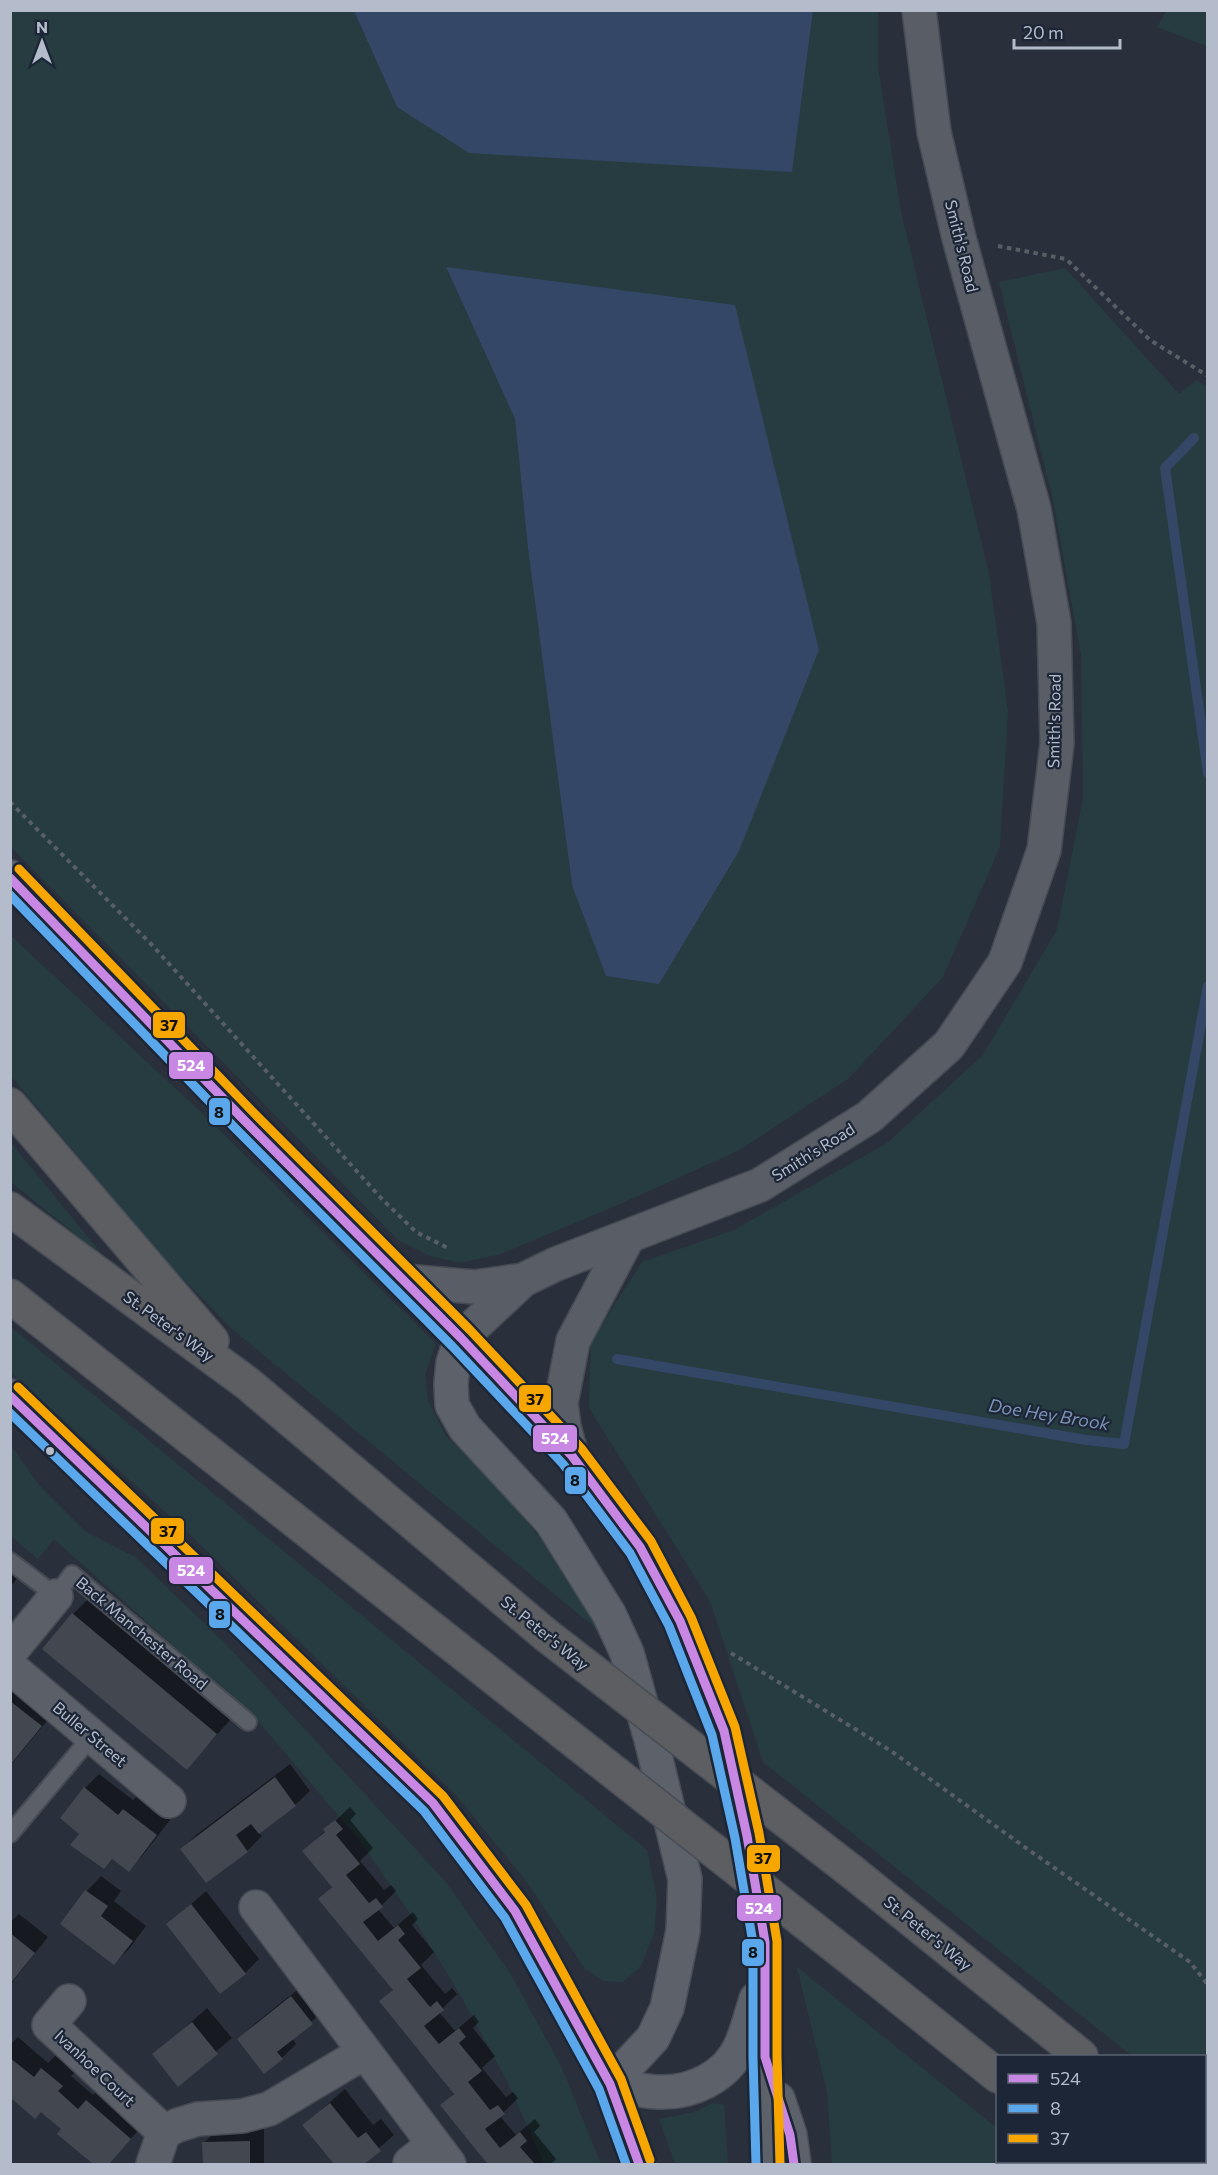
<svg xmlns="http://www.w3.org/2000/svg" width="1218" height="2175" font-family="Commissioner,sans-serif">
<style>
.green{fill:#263c41;fill-rule:evenodd}
.water{fill:#354766}
.shadow{fill:#0007}
.lines{fill:none;stroke-linecap:round;stroke-linejoin:round}
.stream{stroke:#354766;stroke-width:10}
.building{fill:#424750}
.lane-casing{stroke:#464b53;stroke-width:20}
.street-casing{stroke:#464b53;stroke-width:36}
.secondary-casing{stroke:#464b53;stroke-width:36}
.primary-casing{stroke:#484d57;stroke-width:36}
.highway-casing{stroke:#474c56;stroke-width:36}
.path{stroke:#585e65;stroke-width:4;stroke-dasharray:4.5 4.5;stroke-linecap:butt}
.lane{stroke:#5b5f68;stroke-width:16}
.street{stroke:#5b5f68;stroke-width:33}
.secondary{stroke:#595e66;stroke-width:33}
.primary{stroke:#5d626a;stroke-width:33}
.highway{stroke:#5c5e62;stroke-width:33}
.highway-bridge-casing{stroke:#474c56;stroke-width:36;stroke-linecap:butt}
.highway-bridge{stroke:#5c5e62;stroke-width:33}
.bus-1-casing{stroke:#1c2636;stroke-width:14}
.bus-2-casing{stroke:#1c2636;stroke-width:14}
.bus-3-casing{stroke:#1c2636;stroke-width:14}
.bus-1{stroke:#c787e3;stroke-width:9}
.bus-2{stroke:#5aa8eb;stroke-width:9}
.bus-3{stroke:#f7a600;stroke-width:9}
.bus-dot{fill:#b4bccc;stroke:#1c2636;stroke-width:2}
.labels{text-anchor:middle;stroke-width:4.5;stroke-linejoin:round;paint-order:stroke}
.street-label{font-size:16px;fill:#b4bccc;stroke:#1c2636}
.water-label{font-size:18px;font-style:italic;fill:#7a91b5;stroke:#1c2636}
.line-badge{stroke:#1c2636;stroke-width:2}
.badge-label{font-size:16px;text-anchor:middle;font-weight:bold;fill:#fff}
.pale-badge-label{font-size:16px;text-anchor:middle;font-weight:bold;fill:#111}
</style>
<rect width="100%" height="100%" fill="#2a303b"/>
<path class="green" d="M1167,10L1207,11V46L1157,27Z
M10,11H354L397,107L792,171L813,11H878V67L901,212L989,574L1008,711L1000,847L943,977L848,1079L738,1151L620,1204L501,1254L460,1263L430,1256L399,1241L11,847ZM446,268L739,851L572,885L528,549L515,419Z
M1065,268L1179,394L1197,380L1207,387V2117L1205,2114L1204,2056H1132L763,1762L710,1601L589,1408L591,1342L642,1262L734,1230L887,1143L983,1055L1057,930L1083,799L1081,655L1053,500L999,282Z
M10,935L201,1112L436,1344L425,1374L428,1401L445,1435L490,1478L540,1538L599,1631L232,1329L164,1259L11,1076Z
M10,1143H11L105,1258L11,1182Z
M11,1327L647,1850L657,1899L654,1933L641,1966L623,1982L604,1981L585,1969L527,1882L456,1795L181,1526L11,1373Z
M10,1444L39,1485L86,1532L135,1557L225,1643L446,1882L510,1973L562,2068L601,2164H544L506,2079L461,1996L412,1916L359,1840L259,1722L54,1539L38,1559L11,1536Z
M797,1967L997,2128L998,2162H1039L1043,2164H832L827,2092Z
M713,2103L724,2105L728,2164H675L659,2119L695,2112Z"/>
<path class="water" d="M354,11H813L792,172L469,153L397,107Z
M446,267L735,305L819,650L739,851L659,984L606,976L572,885L528,549L515,419Z"/>
<path class="shadow" d="M10,1557L25,1569L10,1587Z
M87,1600L231,1719L187,1768L73,1614Z
M21,1684L55,1711L10,1766V1695Z
M290,1764L310,1791L295,1805L258,1832L262,1836L247,1851L182,1849L196,1835Z
M99,1774L133,1800L138,1795L170,1820L143,1855L129,1870L81,1833L85,1788Z
M350,1807L356,1814L350,1820L373,1848L360,1861L384,1890L391,1885L396,1891L378,1909L394,1928L413,1912L418,1919L412,1925L434,1952L421,1965L445,1994L452,1988L457,1994L439,2012L455,2031L474,2015L479,2022L473,2028L495,2056L482,2068L506,2097L513,2092L518,2098L500,2116L516,2135L535,2119L540,2126L534,2132L556,2159L551,2164H490L442,2105L455,2092L381,2002L394,1989L320,1899L333,1885L304,1851Z
M101,1876L121,1891L114,1901L146,1926L129,1949L114,1963L62,1923L87,1891Z
M206,1891L259,1959L245,1973L168,1924Z
M19,1914L48,1937L10,1985V1922Z
M306,1983L326,2009L292,2038L296,2044L282,2058L239,2039L253,2025Z
M207,2008L232,2038L178,2084L154,2055Z
M18,2037L48,2063L57,2054L76,2071L71,2076L93,2095L101,2087L144,2124L108,2164H96L59,2134L63,2129L41,2111L10,2096V2045Z
M345,2089L373,2125L381,2119L394,2135L361,2164H336L304,2125Z
M264,2127V2164H204V2143L218,2128Z"/>
<g class="lines">
<path class="stream" d="M1194,438L1165,468L1208,773
M617,1359L1086,1440L1124,1444L1208,986"/>
</g>
<path class="building" d="M72,1613L217,1734L187,1770L42,1649Z
M10,1701L42,1726L10,1765Z
M275,1777L296,1806L259,1834L251,1824L236,1835L248,1852L206,1883L180,1849Z
M84,1787L118,1815L123,1809L157,1835L129,1872L112,1859L104,1869L70,1845L79,1834L60,1818Z
M335,1820L343,1829L336,1835L360,1864L346,1875L369,1903L376,1898L383,1907L363,1922L378,1941L398,1925L405,1934L398,1940L421,1968L407,1979L430,2007L437,2001L444,2010L424,2026L439,2044L459,2028L466,2037L459,2043L482,2071L468,2082L490,2110L498,2105L505,2114L485,2129L500,2148L520,2132L527,2141L520,2147L535,2164H488L477,2151L440,2105L454,2094L379,2001L393,1990L318,1899L332,1887L302,1851L325,1832L323,1829Z
M85,1890L108,1906L101,1916L133,1941L114,1965L60,1924Z
M191,1904L246,1974L220,1994L166,1924Z
M10,1933L35,1953L10,1984Z
M291,1996L313,2024L277,2052L283,2059L264,2074L237,2039Z
M192,2022L218,2054L178,2087L152,2054Z
M10,2058L34,2077L41,2068L63,2086L58,2091L78,2109L86,2100L131,2139L109,2164H93L57,2134L61,2129L49,2119L41,2112L35,2119L10,2097Z
M330,2103L358,2138L366,2132L381,2151L364,2164H334L302,2125Z
M250,2141V2164H203L202,2142Z"/>
<g class="lines">
<defs>
<path id="lane" d="M10,1561L56,1596L72,1574L248,1722
M10,1834L92,1736"/>
<path id="street" d="M10,1652L56,1596
M10,1667L169,1801
M256,1907L449,2164
M69,2001L49,2025L164,2132
M410,2163L434,2144
M153,2164L164,2132L178,2125L198,2119L242,2116L269,2109L365,2052"/>
<path id="secondary" d="M404,1281L475,1287L523,1280
M461,1338L523,1280L556,1264L760,1185L869,1117L949,1045L1005,962L1044,850L1057,744L1054,623L1034,509L959,238L934,132L919,10
M572,1456L564,1427L561,1403L573,1341L628,1237"/>
<path id="primary" d="M10,877L243,1119L461,1338L572,1456L640,1547L680,1621L724,1731L747,1836L765,1942V2057L768,2164
M461,1338L453,1363L451,1384L452,1405L465,1428L551,1521L609,1614L627,1653L652,1743L685,1879L683,1931L667,2008L653,2038L610,2084
M10,1396L433,1803L515,1911L610,2084L639,2164
M610,2084C626,2087 644,2092 660,2092C692,2093 726,2077 740,2047C747,2032 751,2015 756,1999
M778,2099L790,2135L794,2164"/>
<path id="highway" d="M10,1105L212,1341
M10,1209L247,1383L546,1635
M10,1296L563,1732
M851,1871L1081,2056
M868,1972L998,2076
M1204,2155L1208,2158
M1103,2162L1106,2164"/>
</defs>
<use href="#lane" class="lane-casing"/>
<use href="#street" class="street-casing"/>
<use href="#secondary" class="secondary-casing"/>
<use href="#primary" class="primary-casing"/>
<use href="#highway" class="highway-casing"/>
<path class="path" d="M998,246L1066,259L1150,340L1208,376
M10,802L152,945L382,1199L416,1232L448,1248
M731,1653L891,1751L1033,1853L1190,1962L1208,1985"/>
<use href="#lane" class="lane"/>
<use href="#street" class="street"/>
<use href="#secondary" class="secondary"/>
<use href="#primary" class="primary"/>
<use href="#highway" class="highway"/>
<defs>
<path id="highway-bridge" d="M546,1635L851,1871
M563,1732L868,1972"/>
</defs>
<use href="#highway-bridge" class="highway-bridge-casing"/>
<use href="#highway-bridge" class="highway-bridge"/>
<defs>
<path id="bus-1" d="M10,878L243,1119L461,1338L572,1456L640,1547L680,1621L724,1731L747,1836L765,1942V2057L790,2135L794,2164
M10,1396L433,1803L515,1911L610,2084L639,2164"/>
<path id="bus-2" d="M10,895L234,1127L452,1346L563,1464L630,1553L669,1626L712,1735L735,1838L753,1943V2057L756,2164
M10,1413L424,1811L505,1918L599,2089L626,2164"/>
<path id="bus-3" d="M19,869L252,1111L470,1330L581,1448L651,1541L691,1617L735,1727L759,1833L777,1941V2057L780,2164
M18,1387L443,1796L526,1905L621,2079L650,2160"/>
</defs>
<use href="#bus-1" class="bus-1-casing"/>
<use href="#bus-2" class="bus-2-casing"/>
<use href="#bus-3" class="bus-3-casing"/>
<use href="#bus-1" class="bus-1"/>
<use href="#bus-2" class="bus-2"/>
<use href="#bus-3" class="bus-3"/>
</g>
<circle class="bus-dot" cx="50" cy="1451" r="5"/>
<g class="labels">
<g class="street-label">
<text transform="translate(962 246) rotate(76)" y="6">Smith's Road</text>
<text transform="translate(1054 721) rotate(-89)" y="6">Smith's Road</text>
<text transform="translate(813 1152) rotate(-32)" y="6">Smith's Road</text>
<text transform="translate(169 1326) rotate(36)" y="6">St. Peter's Way</text>
<text transform="translate(142 1633) rotate(40)" y="6">Back Manchester Road</text>
<text transform="translate(545 1633) rotate(39)" y="6">St. Peter's Way</text>
<text transform="translate(90 1734) rotate(40)" y="6">Buller Street</text>
<text transform="translate(928 1933) rotate(39)" y="6">St. Peter's Way</text>
<text transform="translate(95 2068) rotate(43)" y="6">Ivanhoe Court</text>
</g>
<g class="water-label">
<text transform="translate(1049 1415) rotate(9)" y="6">Doe Hey Brook</text>
</g>
</g>
<g class="line-badge">
<rect x="152" y="1011" width="34" height="28" rx="6" fill="#f7a600"/>
<rect x="168" y="1051" width="46" height="29" rx="6" fill="#c787e3"/>
<rect x="208" y="1097" width="23" height="29" rx="6" fill="#5aa8eb"/>
<rect x="518" y="1384" width="34" height="29" rx="6" fill="#f7a600"/>
<rect x="532" y="1424" width="46" height="29" rx="6" fill="#c787e3"/>
<rect x="564" y="1466" width="23" height="29" rx="6" fill="#5aa8eb"/>
<rect x="150" y="1517" width="35" height="28" rx="6" fill="#f7a600"/>
<rect x="168" y="1556" width="46" height="29" rx="6" fill="#c787e3"/>
<rect x="208" y="1600" width="23" height="29" rx="6" fill="#5aa8eb"/>
<rect x="746" y="1844" width="35" height="29" rx="6" fill="#f7a600"/>
<rect x="736" y="1894" width="46" height="28" rx="6" fill="#c787e3"/>
<rect x="741" y="1938" width="24" height="29" rx="6" fill="#5aa8eb"/>
</g>
<g class="badge-label">
<text x="191" y="1071">524</text>
<text x="555" y="1444">524</text>
<text x="191" y="1576">524</text>
<text x="759" y="1914">524</text>
</g>
<g class="pale-badge-label">
<text x="169" y="1031">37</text>
<text x="219" y="1118">8</text>
<text x="535" y="1405">37</text>
<text x="575" y="1486">8</text>
<text x="168" y="1537">37</text>
<text x="220" y="1620">8</text>
<text x="763" y="1864">37</text>
<text x="753" y="1958">8</text>
</g>
<rect width="1218" height="2175" fill="none" stroke="#b4bccc" stroke-width="24"/>
<rect x="996" y="2055" width="210" height="108" fill="#1c2636" stroke="#596272" stroke-width="1.5"/>
<rect x="1008" y="2074" width="30" height="9" fill="#c787e3" stroke="#596272" stroke-width="1.5"/>
<text x="1050" y="2085" font-size="18" fill="#b4bccc">524</text>
<rect x="1008" y="2104" width="30" height="9" fill="#5aa8eb" stroke="#596272" stroke-width="1.5"/>
<text x="1050" y="2115" font-size="18" fill="#b4bccc">8</text>
<rect x="1008" y="2134" width="30" height="9" fill="#f7a600" stroke="#596272" stroke-width="1.5"/>
<text x="1050" y="2145" font-size="18" fill="#b4bccc">37</text>
<g transform="translate(42 42)" stroke="#1c2636" stroke-width="4.5" paint-order="stroke">
<path d="M0-4.5L10 22L0 15L-10 22Z" fill="#b4bccc"/>
<text y="-9" font-size="16" font-weight="bold" text-anchor="middle" fill="#b4bccc">N</text>
</g>
<path d="M1014 39v9h106v-9" fill="none" stroke="#b4bccc" stroke-width="3"/>
<text x="1023" y="39" font-size="18" fill="#b4bccc" stroke="#1c2636" stroke-width="4.5" paint-order="stroke">20 m</text>
</svg>
